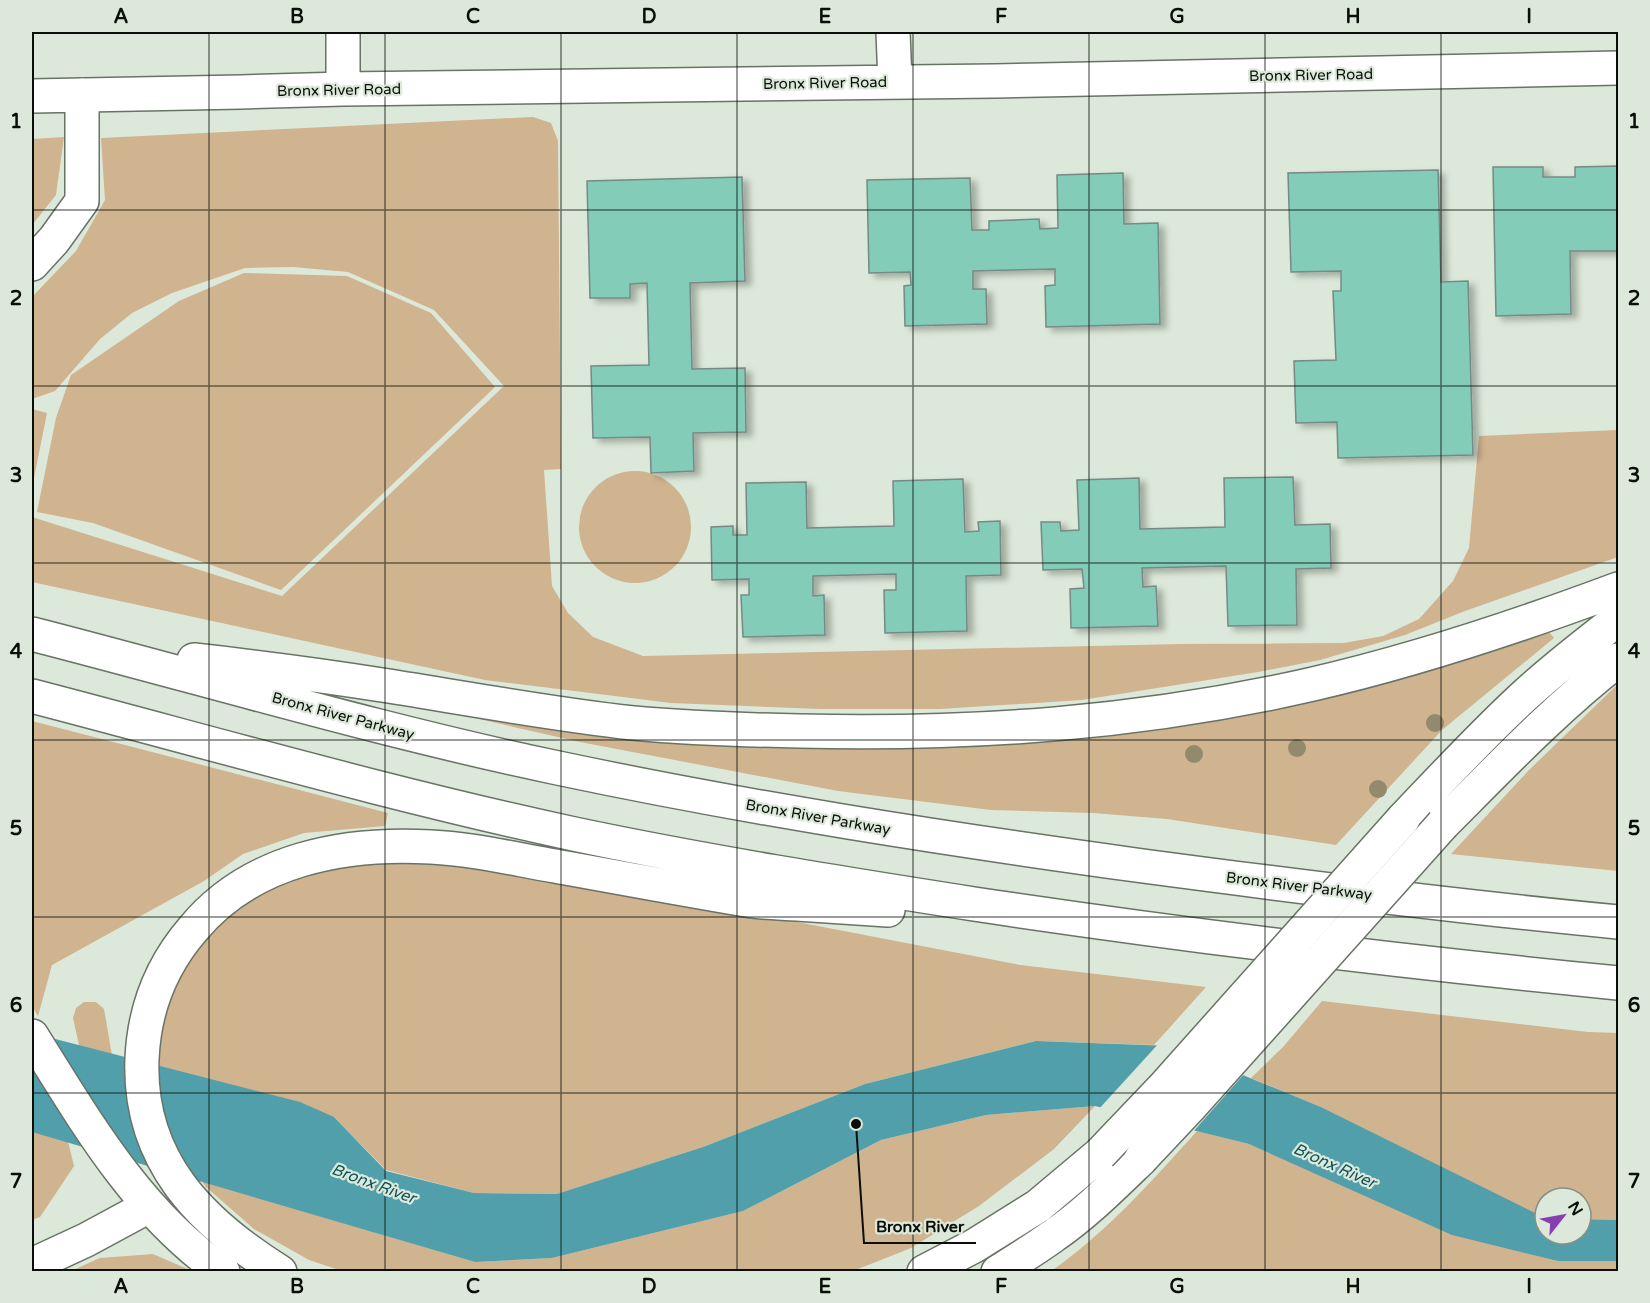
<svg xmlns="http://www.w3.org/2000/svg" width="1650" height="1303" font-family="'Varela Round',sans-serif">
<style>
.green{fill:#d0b38f}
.water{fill:#519fab}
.pier{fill:#dce8d9}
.building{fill:#83ccb7;stroke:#778a84;stroke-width:1.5;filter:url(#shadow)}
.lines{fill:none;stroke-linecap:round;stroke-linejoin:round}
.minor-casing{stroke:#687366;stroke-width:36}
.highway-casing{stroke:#687366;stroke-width:36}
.minor{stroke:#fff;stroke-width:33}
.highway{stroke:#fff;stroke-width:33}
.highway-bridge-casing{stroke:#687366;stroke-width:36;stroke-linecap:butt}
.highway-bridge{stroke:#fff;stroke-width:33}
.tree{fill:#938a6e}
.grid{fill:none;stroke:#0a0f0a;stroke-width:1.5;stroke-opacity:0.55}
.labels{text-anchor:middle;stroke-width:4.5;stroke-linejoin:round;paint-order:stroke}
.street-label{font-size:15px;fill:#0a0f0a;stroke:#dce8d9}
.water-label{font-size:16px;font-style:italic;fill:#0e535c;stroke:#dce8d9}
.leader{fill:none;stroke:#0a0f0a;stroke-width:2}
.callout-dot{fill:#0a0f0a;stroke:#dce8d9;stroke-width:2}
.callout-label{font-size:16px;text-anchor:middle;font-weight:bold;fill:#0a0f0a;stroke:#dce8d9;stroke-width:4.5;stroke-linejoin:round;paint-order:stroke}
.neatline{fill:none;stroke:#0a0f0a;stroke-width:2}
.grid-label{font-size:20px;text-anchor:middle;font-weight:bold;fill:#0a0f0a}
</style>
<defs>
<filter id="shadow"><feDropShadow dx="6" dy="4" stdDeviation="3" flood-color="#0004"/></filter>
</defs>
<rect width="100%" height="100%" fill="#dce8d9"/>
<path class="green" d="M533,117L551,123L558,141L561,469L544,470L552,586L568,613L593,637L643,656L1180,644L1344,643L1383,636L1419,619L1453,581L1469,548L1479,436L1618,430V557L1465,611L1405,635L1320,660L1258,672L1082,700L940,709H821L671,703L485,680L32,582V517L282,596L504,386L434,310L348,272L293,267L245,268L172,293L132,313L100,339L55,391L32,399V297L76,251L105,200L101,138Z
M64,137L56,195L32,225V139Z
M244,273L347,276L431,313L495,387L281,590L93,523L37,512L56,418L71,375L179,301Z
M32,409L47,413L32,488Z
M579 527a56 56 0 1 1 112 0a56 56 0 1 1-112 0Z
M1544,626L1554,638L1442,730L1336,845L1167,819L1093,813L991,810L838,791L580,742L373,695L921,745Z
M1618,684V871L1451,854L1529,770Z
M32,721L388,813L385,826L304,833L243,854L204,881L52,965L38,1016L32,1006Z
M382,858L458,862L589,882L1020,965L1206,987L1154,1045L1036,1041L865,1084L703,1147L558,1194L474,1193L386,1170L334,1117L303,1211L475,1262L552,1258L743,1211L881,1140L986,1115L1095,1106L1054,1149L979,1206L911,1248L853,1271H342L309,1260L254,1229L206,1187L177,1145L160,1083V1036L179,970L217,922L267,886L316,872Z
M1322,1001L1588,1032L1618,1033V1220L1581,1219V1198H1545V1218H1543L1321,1107L1251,1078L1283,1047Z
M84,1002H96L104,1009L117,1084L81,1054L73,1018L76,1008Z
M32,1073L64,1125L74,1166L40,1217L32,1220Z
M1197,1131L1249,1144L1558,1261H1618V1272H1050C1106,1233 1152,1181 1197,1131Z
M153,1254L192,1271H71L100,1258Z"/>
<path class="water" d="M32,1033L300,1102L334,1117L386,1171L474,1193L557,1194L703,1147L865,1084L1036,1041L1172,1046L1321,1107L1545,1218V1234H1581V1219L1618,1220V1261H1558L1452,1235L1249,1144L1095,1106L986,1115L881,1140L743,1211L552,1258L475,1262L32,1132Z"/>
<path class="pier" d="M1160,1042L1173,1043L1245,1073L1192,1133L1098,1110Z"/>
<path class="building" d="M1618,166V251H1570L1571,314L1496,316L1493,167H1543V177H1575V167Z
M1438,170L1441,282L1468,281L1473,455L1338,458L1337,422L1296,423L1294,361L1336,360L1333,291H1341V271L1291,272L1288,173Z
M1123,173L1124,224L1158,223L1160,324L1046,327L1045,286L1055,285V269L973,271V289H986L987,324L905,326L904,286L911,285L910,272L869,273L867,180L970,178L972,230H989V221L1039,219L1040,229L1058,228L1057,175Z
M742,177L745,281L690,283L692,369L745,368L746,432L693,433L694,471L651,473L650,437L593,438L591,366L649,365L647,283L630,284V298H590L587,181Z
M1293,477L1295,525L1330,524L1331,568L1296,569L1297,625L1228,626L1226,566L1142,568L1143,587L1156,586L1158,626L1071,628L1070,589L1084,588L1082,569L1043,570L1041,522H1060L1061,531L1079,530L1077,480L1139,478L1140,529L1225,527L1224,478Z
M963,479L965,532L979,531L978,522L1000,521L1001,575L966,576L967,631L885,633L884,590H896V574L813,576V596L824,595L825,635L743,637L741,595H749V579L712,580L711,527L733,526V535H747L746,483L806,482L807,528L894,526L893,481Z"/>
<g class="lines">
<defs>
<path id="minor" d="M343,32V89
M893,32L895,82
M32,96L241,92L343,89L995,81L1618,68
M32,264L54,240L82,201V95
M32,1265L86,1240L149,1206"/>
<path id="highway" d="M32,634C207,679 381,731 558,768C752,809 947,839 1143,866C1301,887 1460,907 1618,922
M194,660C257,667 320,675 382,685C466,698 549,714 633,723C689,728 745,730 800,731C975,735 1143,723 1313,684C1417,660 1519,626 1618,589
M32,696C212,743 392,795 574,834C707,862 840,883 974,904C1188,936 1403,962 1618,983
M1403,819C1442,778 1481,736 1522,698C1553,669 1586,644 1618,619
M1443,824C1500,767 1555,709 1618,660
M32,1036C86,1122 137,1212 223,1272
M280,1272C200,1222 138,1160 142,1059C144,1011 161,966 193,929C251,859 344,842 431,847C473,849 514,859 555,866C621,878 686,890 752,901C767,903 782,903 797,904C828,906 858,908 888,910
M924,1272L974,1246L1038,1206L1100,1154
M998,1272C1017,1260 1035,1249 1053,1236C1085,1214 1113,1186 1141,1159"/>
</defs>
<use href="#minor" class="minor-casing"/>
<use href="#highway" class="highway-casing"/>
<use href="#minor" class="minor"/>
<use href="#highway" class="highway"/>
<defs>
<path id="highway-bridge" d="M1100,1154L1163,1088L1403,819
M1141,1159L1189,1108L1443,824"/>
</defs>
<use href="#highway-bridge" class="highway-bridge-casing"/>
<use href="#highway-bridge" class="highway-bridge"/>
</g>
<g class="tree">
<circle cx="1435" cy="723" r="9"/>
<circle cx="1297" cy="748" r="9"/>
<circle cx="1194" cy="754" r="9"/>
<circle cx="1378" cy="789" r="9"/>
</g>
<path class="grid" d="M209,32V1272M385,32V1272M561,32V1272M737,32V1272M913,32V1272M1089,32V1272M1265,32V1272M1441,32V1272M32,210H1618M32,386H1618M32,563H1618M32,740H1618M32,917H1618M32,1093H1618"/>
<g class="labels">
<g class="street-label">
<text transform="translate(1311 75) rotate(-1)" y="5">Bronx River Road</text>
<text transform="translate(825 83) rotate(-1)" y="5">Bronx River Road</text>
<text transform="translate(339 90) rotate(-1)" y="5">Bronx River Road</text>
<text transform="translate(343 716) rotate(15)" y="5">Bronx River Parkway</text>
<text transform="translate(818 817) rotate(10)" y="5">Bronx River Parkway</text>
<text transform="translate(1299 886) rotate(7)" y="5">Bronx River Parkway</text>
</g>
<g class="water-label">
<text transform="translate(1335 1165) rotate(24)" y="6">Bronx River</text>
<text transform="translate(374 1183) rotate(20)" y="6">Bronx River</text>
</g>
</g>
<path class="leader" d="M856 1124L864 1243H976"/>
<circle class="callout-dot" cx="856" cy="1124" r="6"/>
<g class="callout-label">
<text x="920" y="1232">Bronx River</text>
</g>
<rect width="1650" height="1303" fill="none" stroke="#dce8d9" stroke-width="66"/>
<g transform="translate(1563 1216) rotate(59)"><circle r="28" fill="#dce8d9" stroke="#889186" stroke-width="1.5"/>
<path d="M0-4.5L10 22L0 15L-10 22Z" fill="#863eb1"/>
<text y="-9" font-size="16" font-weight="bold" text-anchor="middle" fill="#0a0f0a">N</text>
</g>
<rect x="33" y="33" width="1584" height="1237" class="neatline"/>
<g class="grid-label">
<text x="121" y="23">A</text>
<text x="297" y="23">B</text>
<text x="473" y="23">C</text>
<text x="649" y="23">D</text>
<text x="825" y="23">E</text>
<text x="1001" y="23">F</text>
<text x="1177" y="23">G</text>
<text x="1353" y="23">H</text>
<text x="1529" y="23">I</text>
<text x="16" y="128">1</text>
<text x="1634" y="128">1</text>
<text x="16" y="305">2</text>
<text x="1634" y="305">2</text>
<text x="16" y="482">3</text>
<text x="1634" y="482">3</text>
<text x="16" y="658">4</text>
<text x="1634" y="658">4</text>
<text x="16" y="835">5</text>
<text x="1634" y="835">5</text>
<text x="16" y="1012">6</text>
<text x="1634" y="1012">6</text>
<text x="16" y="1188">7</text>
<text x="1634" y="1188">7</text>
<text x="121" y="1293">A</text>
<text x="297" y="1293">B</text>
<text x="473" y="1293">C</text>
<text x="649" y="1293">D</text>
<text x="825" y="1293">E</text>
<text x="1001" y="1293">F</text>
<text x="1177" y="1293">G</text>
<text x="1353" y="1293">H</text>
<text x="1529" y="1293">I</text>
</g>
</svg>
